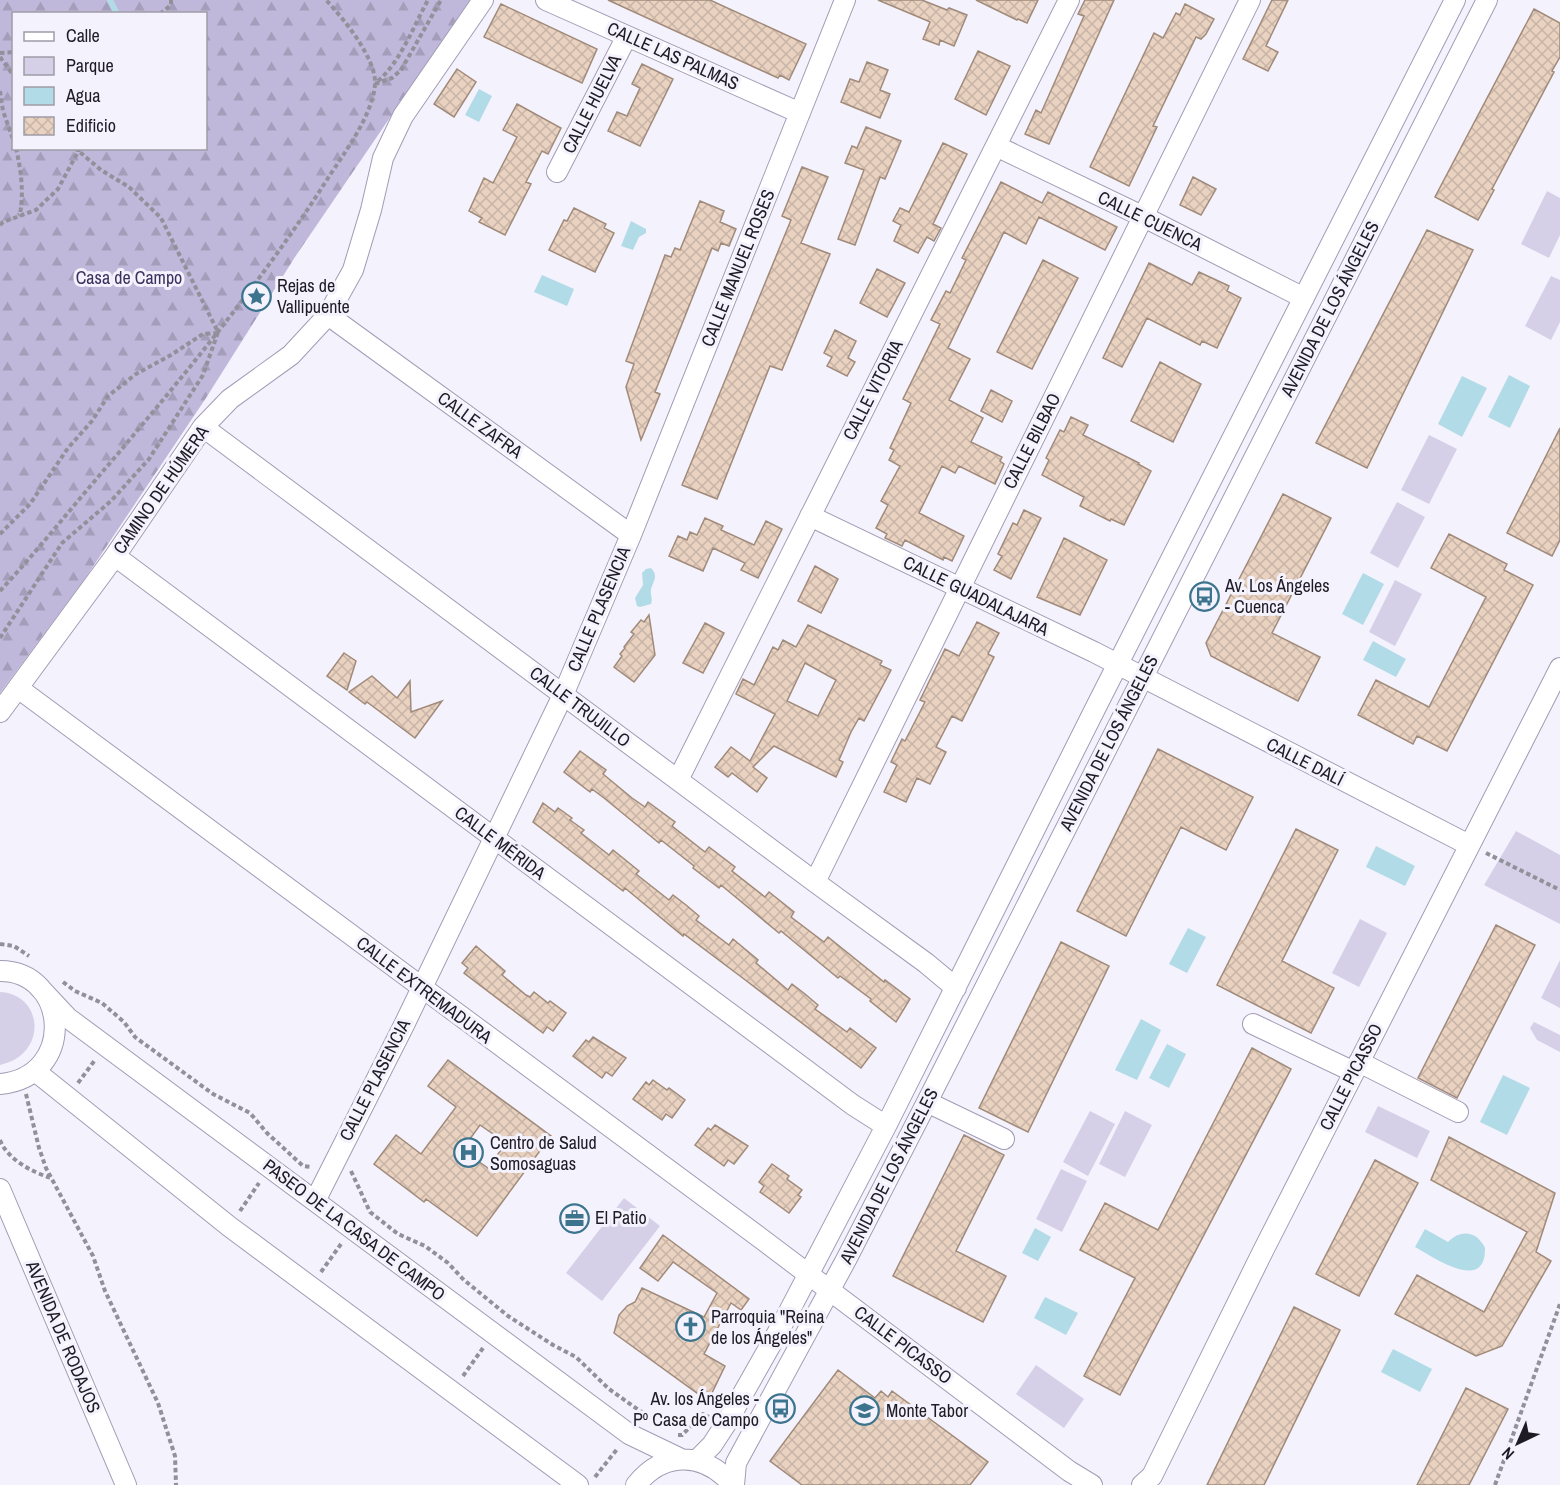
<svg xmlns="http://www.w3.org/2000/svg" width="1560" height="1485" font-family="'Archivo Narrow',sans-serif">
<style>
.green{fill:#d5d0e8}
.forest{fill:url(#forest-firs);fill-rule:evenodd}
.water{fill:#b2dbe8}
.lines{fill:none;stroke-linecap:round;stroke-linejoin:round}
.stream{stroke:#b2dbe8;stroke-width:6}
.building{fill:url(#building-cross-hatch);stroke:#a08a7a;stroke-width:1.5;fill-rule:evenodd}
.minor-casing{stroke:#a29cb5;stroke-width:22}
.path{stroke:#92909a;stroke-width:4;stroke-dasharray:4.5 3;stroke-linecap:butt}
.minor{stroke:#fff;stroke-width:20}
.labels{text-anchor:middle;stroke-width:6;stroke-linejoin:round;paint-order:stroke}
.street-label{font-size:18px;fill:#1e1b25;stroke:#f4f2fd}
.park-label{font-size:18px;fill:#3d305d;stroke:#f4f2fd}
.poi-label{font-size:18px;fill:#1e1b25;stroke:#f4f2fd;text-anchor:start}
</style>
<defs>
<pattern id="forest-firs" width="22" height="20" patternUnits="userSpaceOnUse" patternTransform="scale(1.5)"><rect width="22" height="20" fill="#c0b8da"/><path d="M5 1l3.5 6h-7zM16 11l3.5 6h-7z" fill="#a59ebb"/></pattern>
<pattern id="building-cross-hatch" width="8" height="8" patternUnits="userSpaceOnUse" patternTransform="scale(1.5)"><rect width="8" height="8" fill="#ead2c1"/><path d="M0 0l8 8M0 8l8-8" fill="none" stroke="#c8b4a6"/></pattern>
</defs>
<rect width="100%" height="100%" fill="#f4f2fd"/>
<path class="green" d="M1547,191L1560,198V235L1549,258L1521,244Z
M1551,276L1560,280V322L1551,340L1525,326Z
M1429,435L1457,449L1429,504L1401,490Z
M1397,502L1425,517L1398,568L1370,553Z
M1395,580L1422,594L1395,646L1369,632Z
M1516,831L1560,855V924L1484,885Z
M1360,919L1387,933L1359,987L1332,973Z
M1560,960V1008L1541,998Z
M0,992C44,994 48,1055 0,1065Z
M1534,1022L1560,1035V1052L1537,1040L1530,1028Z
M1378,1106L1430,1131L1417,1158L1365,1132Z
M1090,1111L1115,1124L1088,1176L1063,1162Z
M1125,1111L1152,1125L1125,1177L1099,1164Z
M1061,1169L1087,1181L1062,1232L1036,1219Z
M624,1198L660,1226L602,1301L566,1273Z
M1036,1365L1084,1399L1064,1428L1016,1394Z"/>
<path class="forest" d="M0,0H470L295,257L206,398L84,580L0,693ZM14,14H206V148H14Z"/>
<path class="water" d="M479,89L492,96L479,122L465,115Z
M631,221L646,229V233L639,237L633,250L621,246Z
M542,275L574,289L567,306L534,292Z
M1509,375L1530,386L1510,428L1488,417Z
M1462,376L1487,388L1462,437L1438,424Z
M651,568C659,576 653,582 651,589C650,594 653,599 651,604L640,607L637,606L635,598L643,585L642,573L646,569Z
M1363,573L1384,584L1363,625L1342,614Z
M1373,641L1406,659L1396,677L1363,660Z
M1376,846L1415,866L1405,886L1366,867Z
M1188,928L1206,937L1187,973L1169,964Z
M1141,1019L1161,1030L1137,1080L1115,1070Z
M1167,1044L1186,1054L1169,1088L1149,1078Z
M1503,1075L1530,1088L1507,1135L1480,1122Z
M1035,1228L1051,1237L1038,1261L1022,1253Z
M1425,1229L1448,1242C1461,1229 1477,1231 1485,1248C1486,1294 1433,1257 1415,1247Z
M1045,1297L1078,1313L1066,1335L1034,1318Z
M1393,1349L1432,1369L1420,1392L1381,1372Z"/>
<g class="lines">
<path class="stream" d="M110,0L117,14"/>
</g>
<path class="building" d="M608,0H710L806,44L789,80L780,75L778,78Z
M878,0H922L947,10L949,8L967,15L954,46L940,40L939,45L923,39L930,22L928,21Z
M976,0H1038L1027,23L1018,19L1017,20Z
M1085,0H1114L1049,144L1025,134L1036,110L1041,113L1084,16L1078,14Z
M1272,0H1288L1266,46L1278,52L1268,71L1243,59Z
M501,4L597,49L582,83L484,37Z
M1185,4L1214,19L1206,34L1201,39L1196,37L1153,126L1157,127L1129,186L1090,167L1154,33L1163,38L1176,13L1180,15Z
M1534,9L1560,23V57L1552,71L1554,72L1492,189L1494,190L1478,220L1435,197Z
M978,51L1010,66L986,115L955,99Z
M867,62L888,70L880,90L890,94L880,118L841,102L850,79L859,82Z
M642,64L673,79L640,146L608,131L617,112L627,116L640,88L632,84Z
M457,69L476,82L454,117L434,104Z
M517,104L561,128L548,154L542,151L526,182L531,184L505,235L479,222L482,218L469,211L484,178L493,183L517,137L503,130Z
M866,127L901,141L885,179L880,177L855,245L838,239L864,170L845,163L852,146L857,148Z
M943,143L967,154L933,224L941,228L934,241L927,237L918,253L894,241L901,225L893,221L900,208L909,212Z
M802,167L828,177L801,243L830,254L782,370L770,366L717,499L682,485L791,220L782,216Z
M1193,177L1216,189L1201,215L1180,205Z
M1001,182L1042,203L1048,192L1117,227L1105,250L1039,217L1026,244L1004,232L948,348L970,359L949,400L983,418L971,442L1002,457L1000,461L1004,464L995,484L959,466L955,473L942,466L919,513L964,536L952,561L944,557L943,560L905,540L902,546L885,538L887,534L876,528L888,505L881,501L900,466L889,460L894,450L890,448L911,403L903,399L940,324L931,320L946,291L950,293L966,260L962,258Z
M700,201L724,211L720,222L736,229L729,246L721,243L718,251L712,248L655,392L660,394L641,440L626,387L634,364L626,361L665,255L671,257L675,248L680,250Z
M574,208L606,224L604,228L614,233L595,272L549,250L564,220L567,221Z
M1427,230L1473,250L1367,468L1316,443Z
M1043,260L1078,278L1032,369L997,352Z
M1149,263L1192,285L1199,272L1229,286L1227,291L1241,298L1217,348L1202,341L1200,345L1147,318L1122,367L1103,358Z
M877,269L905,283L887,317L860,303Z
M835,330L856,341L848,358L855,362L847,376L827,366L832,357L824,353Z
M1160,362L1201,384L1173,442L1131,421Z
M991,390L1012,401L1002,422L981,411Z
M1071,417L1088,425L1083,435L1139,463L1138,464L1151,471L1124,525L1111,519L1110,521L1080,506L1084,497L1042,475L1049,460L1046,458L1060,430L1064,432Z
M1560,428V540L1552,556L1507,533Z
M1283,494L1331,518L1272,633L1320,657L1298,701L1211,656L1206,643Z
M1024,510L1041,518L1011,579L994,570L1002,556L998,554L1013,523L1017,525Z
M705,518L723,526L721,530L754,545L766,521L782,529L758,578L741,570L745,563L713,548L703,571L669,556L678,536L687,540L690,532L697,535Z
M1449,534L1507,564L1504,570L1533,585L1447,751L1417,736L1413,744L1358,715L1376,680L1429,707L1486,597L1431,568Z
M1064,538L1107,560L1080,615L1037,597Z
M815,566L838,579L821,613L798,601Z
M649,615L655,655L634,682L614,667L622,656L620,654L625,648L624,647L634,634L631,632L641,620L644,622Z
M977,622L999,633L988,654L994,657L962,721L952,716L936,747L946,752L930,784L917,778L906,802L884,792L897,765L891,762L902,739L905,741L925,702L920,700L945,649L959,656Z
M705,623L724,633L703,673L683,663Z
M808,625L882,661L880,665L891,670L864,721L859,718L851,732L839,760L843,762L836,777L774,746L753,767L767,778L757,792L732,773L728,777L715,767L731,747L750,761L775,714L736,694L743,679L754,685L773,647L778,650L783,640L796,647ZM805,663L836,680L818,716L787,701Z
M344,653L356,661L347,690L327,676Z
M372,676L397,698L410,681L411,712L442,701L415,738L367,702L365,704L349,692Z
M1158,749L1253,797L1226,850L1181,827L1126,936L1077,911Z
M580,751L606,770L603,774L632,798L645,807L648,802L675,822L672,826L705,852L709,847L735,867L732,871L765,897L769,892L794,912L791,917L824,942L828,937L884,982L885,980L910,999L896,1022L870,1001L871,999L840,976L838,978L781,931L779,933L721,885L719,888L693,868L694,866L661,840L659,843L604,798L592,789L590,792L564,772Z
M543,803L555,812L558,808L572,818L570,820L584,830L581,833L609,855L613,850L639,871L636,874L669,900L673,895L686,905L699,916L696,920L729,945L733,939L758,960L756,963L788,990L792,984L805,994L818,1005L815,1009L847,1032L850,1028L876,1048L861,1068L744,979L684,934L683,936L625,888L623,891L533,822Z
M1296,829L1338,850L1282,961L1334,988L1311,1033L1217,985Z
M1496,925L1535,945L1457,1098L1418,1078Z
M1061,942L1109,966L1028,1132L979,1108Z
M476,946L505,971L502,975L526,995L530,997L534,992L548,1003L550,1001L566,1013L553,1031L547,1027L543,1033L464,973L468,968L462,963Z
M593,1037L626,1058L612,1076L606,1072L602,1078L573,1056L586,1040L589,1042Z
M1252,1048L1291,1069L1120,1395L1084,1376L1135,1278L1080,1250L1105,1203L1158,1230Z
M448,1060L551,1136L477,1236L426,1199L424,1202L374,1164L396,1135L421,1154L456,1107L428,1086ZM480,1125L506,1143L488,1168L462,1150Z
M653,1080L667,1090L669,1088L685,1100L672,1118L666,1114L662,1120L633,1099L646,1082L649,1085Z
M715,1125L748,1146L734,1164L728,1160L724,1166L695,1145L708,1128L711,1130Z
M964,1135L1004,1155L956,1251L1006,1276L983,1322L893,1276Z
M1449,1137L1555,1193L1536,1252L1551,1261L1502,1346L1476,1356L1395,1314L1417,1275L1484,1312L1527,1232L1431,1180Z
M1375,1160L1418,1183L1359,1296L1316,1274Z
M772,1164L789,1176L787,1179L802,1190L798,1195L801,1197L789,1213L760,1192L764,1186L759,1182Z
M663,1235L749,1299L741,1310L731,1303L704,1354L725,1366L708,1401L614,1333L619,1315L627,1306L635,1302L642,1288L704,1317L717,1293L673,1262L658,1281L640,1268Z
M1294,1307L1340,1330L1264,1485H1207Z
M838,1370L875,1398L881,1391L888,1397L892,1391L988,1462L970,1485H802L770,1461Z
M1466,1388L1508,1409L1469,1485H1417Z"/>
<g class="lines">
<defs>
<path id="minor" d="M546,0L800,113
M996,146L1144,217L1304,298
M557,172L627,36
M328,315L631,535
M203,427L815,882L926,963L956,988
M810,516L1094,652L1469,845
M115,556L853,1105L886,1126
M18,688L763,1240L1069,1471L1092,1485
M0,712L115,556L203,427L230,399L291,355L328,315L353,270L371,210L383,158L403,116L483,0
M678,780L1069,0
M815,882L1250,0
M0,971C69,971 77,1077 0,1084
M38,986L68,1018L629,1434L681,1459
M1253,1024L1354,1072
M1359,1062L1458,1112
M35,1071L230,1227L578,1485
M927,1102L1004,1139
M0,1189L126,1485
M315,1201L404,1025L563,695L631,535L845,0
M697,1460L712,1445L727,1422L783,1323L886,1126L1096,707L1455,0
M636,1485C664,1450 704,1452 733,1485
M734,1485L736,1463L847,1258L927,1102L1487,0
M1142,1485L1152,1476L1263,1251L1560,668"/>
</defs>
<use href="#minor" class="minor-casing"/>
<path class="path" d="M160,14L171,5V0
M0,53L14,52
M0,57L14,76
M378,81C401,61 413,27 428,0
M375,84L392,78L401,70L441,0
M0,91L3,111L14,142
M16,148C21,170 24,192 20,214L18,215
M0,225L3,222L36,210L58,189L80,148
M0,534L30,504L68,448L92,421L108,396L136,374L171,355L203,334L218,333
M0,591C40,548 77,501 116,456C191,367 266,276 328,178C345,152 372,116 375,85C377,59 343,18 326,0
M0,638L62,543L111,501L149,459L203,375L218,332L161,218L129,187L101,170L75,148
M1486,853L1560,890
M0,944L14,946L29,956
M63,982L75,991L102,1003L124,1022L135,1037L213,1094L250,1113L267,1133L303,1166L311,1167
M78,1083L95,1060
M26,1094L39,1148L46,1168L93,1256L105,1291L158,1403L175,1456L176,1485
M0,1140C7,1159 32,1172 51,1178
M351,1171L370,1212L398,1234L425,1246L448,1263L464,1280L508,1316L553,1345L576,1357L609,1389L661,1426
M240,1211L259,1183
M321,1272L341,1244
M463,1376L483,1348
M678,1435H682L703,1414L709,1417
M595,1477L618,1448
M1495,1485L1560,1304"/>
<use href="#minor" class="minor"/>
</g>
<defs>
<symbol id="sight-ring" viewBox="-11 -11 22 22"><circle r="9.5" fill="#f4f2fd" stroke="#3c748e" stroke-width="1.5"/><path d="M0-6L1.8-2.2L6-1.7L2.9 1.2L3.7 5.4L0 3.3L-3.7 5.4L-2.9 1.2L-6-1.7L-1.8-2.2Z" fill="#3c748e"/></symbol>
<symbol id="bus-ring" viewBox="-11 -11 22 22"><circle r="9.5" fill="#f4f2fd" stroke="#3c748e" stroke-width="1.5"/><path d="M-5-6H5V4H4V6H2V4H-2V6H-4V4H-5ZM-3.5-4V0h7V-4ZM-3.5 1.2v1.5H-2V1.2ZM2 1.2v1.5H3.5V1.2Z" fill="#3c748e"/></symbol>
<symbol id="hospital-ring" viewBox="-11 -11 22 22"><circle r="9.5" fill="#f4f2fd" stroke="#3c748e" stroke-width="1.5"/><path d="M-5-5h3v3.5h4V-5h3V5h-3V1.5h-4V5h-3Z" fill="#3c748e"/></symbol>
<symbol id="office-ring" viewBox="-11 -11 22 22"><circle r="9.5" fill="#f4f2fd" stroke="#3c748e" stroke-width="1.5"/><path d="M-6-3h4V-5.5h4V-3h4V5H-6ZM-1-4.5V-3h2v-1.5ZM-6 0V1H6V0Z" fill="#3c748e"/></symbol>
<symbol id="church-ring" viewBox="-11 -11 22 22"><circle r="9.5" fill="#f4f2fd" stroke="#3c748e" stroke-width="1.5"/><path d="M-1.2-6h2.4v3.5h3.3v2.4h-3.3V6h-2.4V-.1h-3.3v-2.4h3.3Z" fill="#3c748e"/></symbol>
<symbol id="school-ring" viewBox="-11 -11 22 22"><circle r="9.5" fill="#f4f2fd" stroke="#3c748e" stroke-width="1.5"/><path d="M0-5L7-2L0 1L-7-2ZM-4 1L0 2.5L4 1V4Q0 6-4 4Z" fill="#3c748e"/></symbol>
</defs>
<g fill-rule="evenodd">
<use href="#sight-ring" x="240" y="280" width="33" height="33"/>
<use href="#bus-ring" x="1188" y="580" width="33" height="33"/>
<use href="#hospital-ring" x="452" y="1136" width="33" height="33"/>
<use href="#office-ring" x="558" y="1202" width="33" height="33"/>
<use href="#church-ring" x="674" y="1310" width="33" height="33"/>
<use href="#bus-ring" x="764" y="1392" width="33" height="33"/>
<use href="#school-ring" x="848" y="1394" width="33" height="33"/>
</g>
<g class="labels">
<g class="street-label">
<text transform="translate(673 56) rotate(24)" y="6">CALLE LAS PALMAS</text>
<text transform="translate(592 104) rotate(-63)" y="6">CALLE HUELVA</text>
<text transform="translate(1150 221) rotate(26)" y="6">CALLE CUENCA</text>
<text transform="translate(738 268) rotate(-68)" y="6">CALLE MANUEL ROSES</text>
<text transform="translate(1330 309) rotate(-63)" y="6">AVENIDA DE LOS ÁNGELES</text>
<text transform="translate(873 390) rotate(-63)" y="6">CALLE VITORIA</text>
<text transform="translate(480 425) rotate(36)" y="6">CALLE ZAFRA</text>
<text transform="translate(1032 441) rotate(-63)" y="6">CALLE BILBAO</text>
<text transform="translate(161 490) rotate(-55)" y="6">CAMINO DE HÚMERA</text>
<text transform="translate(976 596) rotate(26)" y="6">CALLE GUADALAJARA</text>
<text transform="translate(599 609) rotate(-67)" y="6">CALLE PLASENCIA</text>
<text transform="translate(580 707) rotate(37)" y="6">CALLE TRUJILLO</text>
<text transform="translate(1109 743) rotate(-63)" y="6">AVENIDA DE LOS ÁNGELES</text>
<text transform="translate(1305 762) rotate(27)" y="6">CALLE DALÍ</text>
<text transform="translate(500 843) rotate(37)" y="6">CALLE MÉRIDA</text>
<text transform="translate(424 990) rotate(37)" y="6">CALLE EXTREMADURA</text>
<text transform="translate(1351 1077) rotate(-63)" y="6">CALLE PICASSO</text>
<text transform="translate(375 1080) rotate(-63)" y="6">CALLE PLASENCIA</text>
<text transform="translate(889 1176) rotate(-63)" y="6">AVENIDA DE LOS ÁNGELES</text>
<text transform="translate(354 1230) rotate(37)" y="6">PASEO DE LA CASA DE CAMPO</text>
<text transform="translate(63 1337) rotate(67)" y="6">AVENIDA DE RODAJOS</text>
<text transform="translate(903 1345) rotate(37)" y="6">CALLE PICASSO</text>
</g>
<g class="park-label">
<text x="129" y="284">Casa de Campo</text>
</g>
<g class="poi-label">
<text x="277" y="292">Rejas de<tspan x="277" dy="21">Vallipuente</tspan></text>
<text x="1225" y="592">Av. Los Ángeles<tspan x="1225" dy="21">- Cuenca</tspan></text>
<text x="490" y="1149">Centro de Salud<tspan x="490" dy="21">Somosaguas</tspan></text>
<text x="595" y="1224">El Patio</text>
<text x="711" y="1323">Parroquia "Reina<tspan x="711" dy="21">de los Ángeles"</tspan></text>
<text x="759" y="1405" text-anchor="end">Av. los Ángeles -<tspan x="759" dy="21">Pº Casa de Campo</tspan></text>
<text x="886" y="1417">Monte Tabor</text>
</g>
</g>
<rect x="12" y="12" width="195" height="138" fill="#f4f2fd" stroke="#9e9ca7" stroke-width="1.5"/>
<rect x="24" y="32" width="30" height="9" fill="#ffffff" stroke="#9e9ca7" stroke-width="1.5"/>
<text x="66" y="42" font-size="18" fill="#1e1b25">Calle</text>
<rect x="24" y="57" width="30" height="18" fill="#d5d0e8" stroke="#9e9ca7" stroke-width="1.5"/>
<text x="66" y="72" font-size="18" fill="#1e1b25">Parque</text>
<rect x="24" y="87" width="30" height="18" fill="#b2dbe8" stroke="#9e9ca7" stroke-width="1.5"/>
<text x="66" y="102" font-size="18" fill="#1e1b25">Agua</text>
<rect x="24" y="117" width="30" height="18" fill="url(#building-cross-hatch)" stroke="#9e9ca7" stroke-width="1.5"/>
<text x="66" y="132" font-size="18" fill="#1e1b25">Edificio</text>
<g transform="translate(1518 1443) rotate(224)" stroke="#f4f2fd" stroke-width="4.5" paint-order="stroke">
<path d="M0-4.5L10 22L0 15L-10 22Z" fill="#1e1b25"/>
<text y="-9" font-size="16" font-weight="bold" text-anchor="middle" fill="#1e1b25">N</text>
</g>
</svg>
